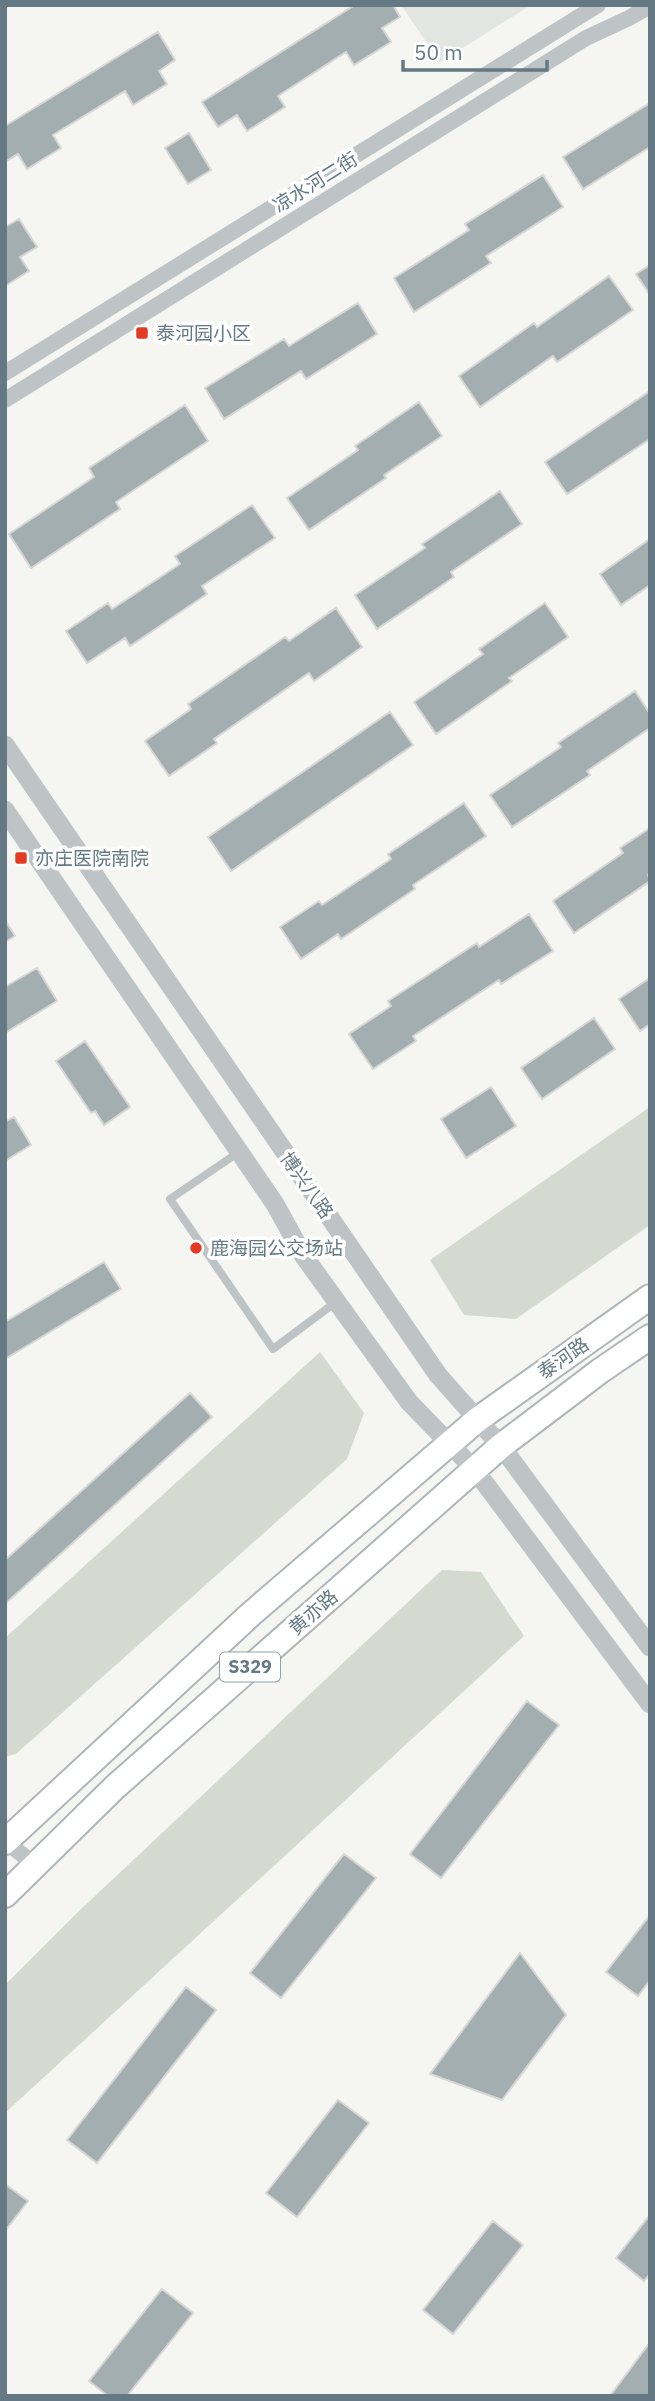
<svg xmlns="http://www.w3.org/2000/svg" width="655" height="2401" font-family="'IBM Plex Sans','Noto Sans SC',sans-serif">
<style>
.built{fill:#e3e5e3}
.green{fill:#d5dad1}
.building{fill:#a3aeb1;stroke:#d7d6d4;stroke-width:2}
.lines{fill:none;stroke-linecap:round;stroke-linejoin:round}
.primary-casing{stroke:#afb5b8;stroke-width:28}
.service{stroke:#bec3c6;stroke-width:8}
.minor{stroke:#bec3c6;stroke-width:16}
.tertiary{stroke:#bec3c6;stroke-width:19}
.primary{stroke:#fff;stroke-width:24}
.poi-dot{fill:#e53b22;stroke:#fff;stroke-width:2.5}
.labels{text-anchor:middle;stroke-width:7;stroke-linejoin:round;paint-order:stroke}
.shield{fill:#fff;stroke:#92a1a8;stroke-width:2}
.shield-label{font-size:18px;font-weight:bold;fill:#647983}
.street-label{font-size:19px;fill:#647983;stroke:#fff}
.poi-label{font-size:19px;fill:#647983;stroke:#fff;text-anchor:start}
</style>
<rect width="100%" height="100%" fill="#f5f5f2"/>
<path class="built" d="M401,5H531L440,62Z"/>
<path class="green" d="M650,1107V1225L516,1319L464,1315L430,1260Z
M320,1352L364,1413L347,1459L16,1754L5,1757V1638Z
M442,1570L481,1572L524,1636L5,2113V1985L79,1911Z"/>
<path class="building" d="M355,5H393L400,17L382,28L391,42L354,65L346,52L278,96L285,107L247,131L237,115L218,127L202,102Z
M158,32L175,60L159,71L167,84L133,105L125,91L53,135L61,148L27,169L18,154L5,162V126Z
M650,103V147L583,189L563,157Z
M189,133L211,170L188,184L165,148Z
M543,175L563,207L486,256L491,263L414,312L394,278L469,230L465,224Z
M19,219L37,247L20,257L29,271L5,286V227Z
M650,265V295L636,274Z
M609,276L633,310L557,362L553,356L480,407L459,376L534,323L537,327Z
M358,303L377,334L306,379L301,371L224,419L205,388L284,339L289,346Z
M650,391V439L567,494L545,462Z
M419,402L442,436L384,475L386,478L309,530L287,498L358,450L355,446Z
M185,405L208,441L116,502L120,509L31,568L9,534L94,477L89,468Z
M500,491L522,524L451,572L454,577L377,629L355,595L425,548L422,544Z
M252,505L275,538L202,586L207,594L130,646L125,638L87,663L66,631L108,603L112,609L180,564L175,556Z
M650,539V585L621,605L600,574Z
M545,603L568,637L509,678L512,681L436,734L414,702L483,654L479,649Z
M336,608L362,647L314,681L309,673L214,739L217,743L169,776L145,741L191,709L188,704L285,637L289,641Z
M635,691L650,714V728L587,771L590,775L512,827L490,795L561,747L558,743Z
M390,712L413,745L231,871L208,837Z
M464,803L486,836L413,885L415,889L341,939L338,934L301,959L280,927L319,901L322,905L391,859L388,854Z
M650,828V874L648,875L650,881L574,933L553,901L623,853L620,848Z
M529,914L553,951L501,984L499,980L413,1036L416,1041L373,1069L349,1034L391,1006L388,1001L477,943L479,947Z
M5,920L15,936L5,942Z
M37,968L57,1001L5,1033V987Z
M650,978V1024L640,1031L619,999Z
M594,1018L615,1049L542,1099L521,1068Z
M85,1041L130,1107L104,1125L95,1111L91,1113L56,1061Z
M491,1087L516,1126L466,1158L441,1119Z
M14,1117L31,1145L5,1161V1122Z
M104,1262L121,1289L5,1359V1322Z
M190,1393L212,1417L5,1604V1560Z
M527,1701L559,1725L441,1878L410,1854Z
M344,1854L376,1878L281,1998L250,1973Z
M650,1915V1980L638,1996L606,1972Z
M520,1953L566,2015L502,2100L430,2074Z
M186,1987L216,2010L97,2163L67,2140Z
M338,2100L369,2123L297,2217L266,2193Z
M5,2184L28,2201L5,2231Z
M650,2215V2274L644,2281L616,2258Z
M493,2221L523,2245L453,2334L423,2310Z
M162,2289L193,2313L127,2396H108L89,2381Z
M648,2345L650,2347V2396H610Z"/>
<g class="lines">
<defs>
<path id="primary" d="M5,1842L251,1614L477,1420L650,1297
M5,1895L115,1787L501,1446L600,1371L650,1337"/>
</defs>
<use href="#primary" class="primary-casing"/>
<path class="service" d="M239,1152L170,1199L273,1349L336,1302"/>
<path class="minor" d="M5,373L598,5
M5,400L586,38L629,18L650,6
M5,1841L34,1864"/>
<path class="tertiary" d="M5,745L438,1375L501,1446L650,1647
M5,810L275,1204L303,1255L409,1402L475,1470L650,1704"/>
<use href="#primary" class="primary"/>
</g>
<g class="poi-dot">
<rect x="135" y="326" width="14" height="14" rx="3.5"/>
<rect x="14" y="851" width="14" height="14" rx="3.5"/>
<circle cx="196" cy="1248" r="7"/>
</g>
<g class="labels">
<rect class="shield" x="220" y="1652.5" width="60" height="29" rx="5"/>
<g class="shield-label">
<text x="250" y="1673">S329</text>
</g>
<g class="street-label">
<text transform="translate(315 182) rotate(-32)" y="7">凉水河二街</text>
<text transform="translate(307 1185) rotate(55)" y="7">博兴八路</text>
<text transform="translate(563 1358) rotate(-35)" y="7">泰河路</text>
<text transform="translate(313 1612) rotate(-41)" y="7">黄亦路</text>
</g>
<g class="poi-label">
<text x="156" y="340">泰河园小区</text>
<text x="35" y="865">亦庄医院南院</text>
<text x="210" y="1255">鹿海园公交场站</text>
</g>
</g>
<rect width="655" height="2401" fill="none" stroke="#647983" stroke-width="14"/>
<path d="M403 60v10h144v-10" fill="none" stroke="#647983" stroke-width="3.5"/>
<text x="414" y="60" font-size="21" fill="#647983" stroke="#ffffff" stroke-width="5" paint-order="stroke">50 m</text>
</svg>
